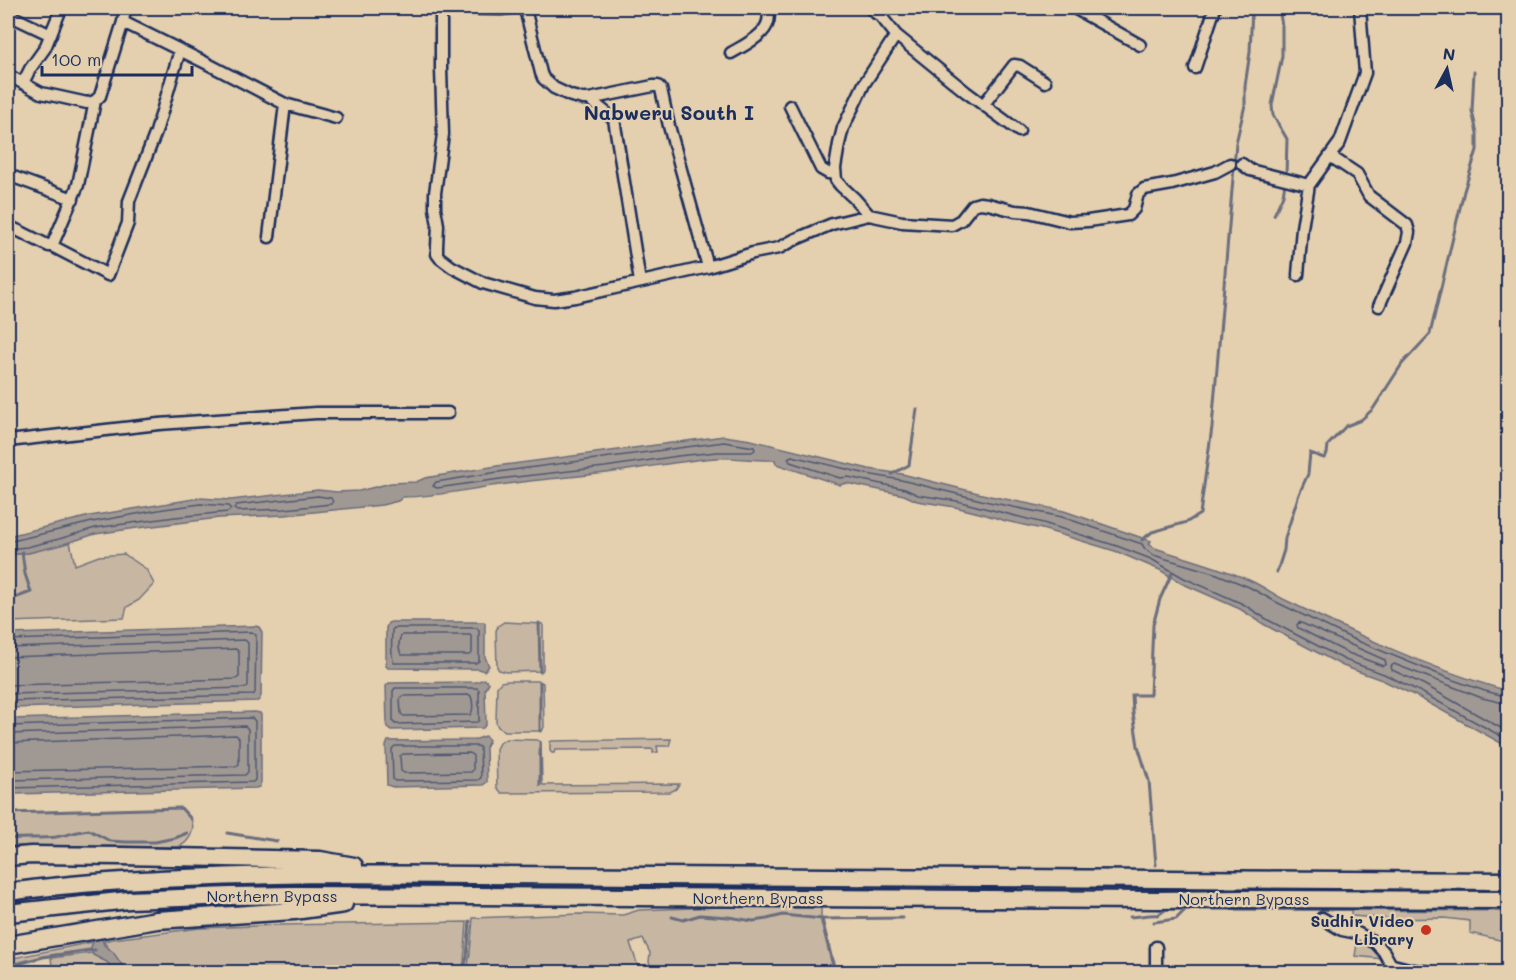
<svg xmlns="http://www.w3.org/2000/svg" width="1516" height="980" font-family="Mali,sans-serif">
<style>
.green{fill:#c7b7a2;stroke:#717380;stroke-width:1.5}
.water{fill:#a09893;stroke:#6b6e7e;stroke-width:1.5}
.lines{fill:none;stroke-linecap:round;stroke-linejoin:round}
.shore{stroke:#505973;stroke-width:1.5}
.stream{stroke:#6b6e7e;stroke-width:3}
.minor-casing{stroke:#1b2f5e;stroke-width:15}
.highway-casing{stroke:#1b2f5e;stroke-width:21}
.minor{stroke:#e4cfae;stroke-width:10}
.highway{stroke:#e4cfae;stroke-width:16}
.poi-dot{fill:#c8321e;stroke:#e4cfae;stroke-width:2}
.labels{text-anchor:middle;stroke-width:4.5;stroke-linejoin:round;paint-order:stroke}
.street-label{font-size:16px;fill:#1b2f5e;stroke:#e4cfae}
.poi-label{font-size:16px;font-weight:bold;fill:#1b2f5e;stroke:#e4cfae;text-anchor:end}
.quarter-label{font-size:20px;font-weight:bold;fill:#1b2f5e;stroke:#e4cfae}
</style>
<rect width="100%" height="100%" fill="#e4cfae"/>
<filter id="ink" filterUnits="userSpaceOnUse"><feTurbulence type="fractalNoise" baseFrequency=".0167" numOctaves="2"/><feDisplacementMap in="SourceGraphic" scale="12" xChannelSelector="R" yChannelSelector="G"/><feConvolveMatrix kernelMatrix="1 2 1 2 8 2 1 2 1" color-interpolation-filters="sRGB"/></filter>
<g filter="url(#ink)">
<path class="green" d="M70,542L75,565L99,556L124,554L146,569L154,584L139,600L127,607L124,618L8,622V555L28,553Z
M504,622L543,624V669L542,671L506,672L499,670L497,667L496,631L498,626Z
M507,681H539L543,683L544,727L542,731H505L498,727L496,722L497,687L501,682Z
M506,739L537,740L541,742L542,782L543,785L679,784L676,789L670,792L502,793L497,788L496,749L499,743Z
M671,739L669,746H657L658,752L653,753V749L555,750L554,753H552L550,751V742L552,741Z
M181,808C183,811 188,815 191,819C196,830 189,843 178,847L8,846V813Z
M367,881L432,883L435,885V888H361V883Z
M469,882L1508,885V894L470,889Z
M721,907L821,908V922L832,965L780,972H653L649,962L650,953L643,939L630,943L640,972H467L470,953L473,918L580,914L623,915L639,910Z
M1351,910H1492L1508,913V942L1470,933V921L1444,918L1393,919L1351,916Z
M467,922L464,962L461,972H127L103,941L113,939L200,928L280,925Z
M1358,937L1367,939L1384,959L1355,956Z
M93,942L91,949L43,956L8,965V959Z
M92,953L93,955L107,962L116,972H53L51,958Z"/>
<path class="water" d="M724,436L751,440L869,469L902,474L990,496L1064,511L1151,541L1149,544L1155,548C1187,559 1220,567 1251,581C1262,586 1272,593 1283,599C1356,634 1430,669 1508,691V747L1416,696L1382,680L1343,666L1265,625L1240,609L1181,583L1160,570L1115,551L1042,529L1006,521L983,514L955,507L917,501L904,495L846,483L840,485L776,464L775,460C755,461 736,457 716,458C679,461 643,468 607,473C574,477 540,479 507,484C472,488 438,497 403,497L398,501L382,505L285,515L219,518L137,528L95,534L61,545L28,553L8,555V536L90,516L200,498L231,500L318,490L337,492L359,491L391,483L416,482L425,478L497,466Z
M391,622H484L485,624V657L489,666L484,671L478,669L388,668L386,666V628L388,623Z
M255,626L259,627L262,632L261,696L258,701L12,708L8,706V637L11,634Z
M484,679L489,683L485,689L486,724L483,728L391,730L387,727L386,686L389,683L476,682Z
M255,712L260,713L261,715V782L259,787L256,788L13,794L8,793V723L11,719Z
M485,736L489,740L486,747L487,782L483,785L393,787L387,785L386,746L388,741L474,740Z
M102,939L104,945L113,952L127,972H116L107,962L93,955L91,947L94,940Z"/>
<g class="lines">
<path class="shore" d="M724,442L754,447L755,450L752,452H717L678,456L605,467L507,478L437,488L433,486L436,482L498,472Z
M318,496L331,498L333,502L331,504L285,509L237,511L234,509L236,505Z
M8,542L92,522L164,509L201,504L228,506L231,509L228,512L175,517L95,528L59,539L27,547L8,549
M1299,622L1385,660L1386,664L1383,666L1348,653L1298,628L1297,625Z
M394,628H477L479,631V661L476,663H394C390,654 392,640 392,630Z
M402,635H470L472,638V653L469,655H402C398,651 398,639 402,635Z
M8,640L252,632L256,635L255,693L253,695L8,701
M8,648L245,640L248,643V686L246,688L8,694
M8,657L236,649L239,652V677L236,679L8,685
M395,688H477L479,690V720L477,722L395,724L393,721V691Z
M470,695C473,699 474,711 470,715L404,716L401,714L400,698L402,696Z
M1508,697L1485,691L1453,680L1355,640L1276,602L1249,587L1217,574L1153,555L1145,549L1142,544L1062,517L989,502L901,480L867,474L792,456L788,458L790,462L840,478L848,477L905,489L918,495L957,501L1043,523L1117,546L1151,559L1184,578L1243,604L1268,620L1345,660L1384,674L1419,691L1508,740
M1508,704L1482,698L1394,664L1391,666L1392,670L1423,684L1508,732
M8,726L252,718L255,721V780L253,782L8,788
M8,734L245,726L248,729V772L245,775L8,780
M8,743L236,735L239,738V764L236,766L8,771
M395,746H478L480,748L481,778L478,780L395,781L393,779L392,749Z
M470,753L473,756V770L471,772L404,773L401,771L400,756L403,754Z"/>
<path class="stream" d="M1279,8L1282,26V56L1272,105L1273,115L1287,139L1286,176
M1274,215L1283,195L1285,183
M892,474L909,465L917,409
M1142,540L1152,532L1187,522L1200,514L1212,427L1236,143L1245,105V86L1250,52L1252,8
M1277,572L1284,550L1285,538L1299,494L1308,474L1310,453L1324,458L1327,454L1328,445L1346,426L1361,420L1373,409L1402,364L1430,334L1464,191L1477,150V133L1472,111L1474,72
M12,599L31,592L25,574L22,552
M539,623L540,672
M540,682V731
M540,785V743
M8,813L181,808L191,819
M227,833L277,841
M8,839C24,837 40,839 56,837C68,835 78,831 89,830L110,841L126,842H155L175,838L187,833
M1156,865L1149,781L1138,746L1133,713L1132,695H1150L1153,625L1160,599L1172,573
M313,885L432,886
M470,886L1155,887
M1170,888L1195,887
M1234,888L1508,891
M1159,909L1508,910
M672,917L683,920L700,915L728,917L753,921L767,919L783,915L822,919L903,918
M1130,917C1140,917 1149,914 1158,915L1165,910
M822,919L832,960L836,972
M1154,922L1176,919L1186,909
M8,967L43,957L95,950
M463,972L467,957L470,921"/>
<defs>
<path id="minor" d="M125,8L123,22L204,62L285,104L336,118
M429,8L501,9L510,8
M441,8V69L443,134L435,193V208L438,225L437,247V254L440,258L452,267L483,283L535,298L554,300L575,297L708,267L753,253L779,248L796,239L832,224L869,215L902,222L952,225L961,220L973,205L980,203L988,204L1015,211L1029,212L1070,222L1088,221L1128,215L1134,209L1138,194L1144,189L1172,184L1215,172L1230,164
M523,8L525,9L541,73L543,78L554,88L571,96L583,99H589L653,86H658L661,89L669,126L708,267
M870,8L877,14H879L896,35L966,92L1019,131
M1074,8L1140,45
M13,17L51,35
M731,53C748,43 776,31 767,8
M1195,68L1215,8
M8,75L41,93L60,97L87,103L95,101L100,96L123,22
M23,83L30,69L45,48L61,9L58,8
M589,99L614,119L640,282
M984,104L1014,65L1020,66L1045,82
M790,106L821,169L828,173L835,174
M1330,156L1357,174L1369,196L1407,225L1409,232L1407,243L1379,306
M1242,164L1250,170L1309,185
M8,175L73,199
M869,215L855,199L840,185L836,180L835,168L839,144L843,128L864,84L896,35
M8,226L19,231L49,246H52L108,275L128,223L129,201L156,132L180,50
M269,237L285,104
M52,246L78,185L95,101
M1298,275L1302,228L1309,185L1340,142L1365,73L1360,8
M8,441L159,424L316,413H448
M1322,918L1342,930L1357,933L1376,943L1384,952L1390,963L1393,965L1413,970L1431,972
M1156,947V972"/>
<path id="highway" d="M8,857L31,855L121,856L320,860L354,866
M8,892C110,878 213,877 316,874L1508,881
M8,913L129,900L230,896L295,895L1158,900L1242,899L1508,900
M8,945L157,920L294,911L344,904"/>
</defs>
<use href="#minor" class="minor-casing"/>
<use href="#highway" class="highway-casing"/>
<use href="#minor" class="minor"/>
<use href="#highway" class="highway"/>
</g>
</g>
<circle class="poi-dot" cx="1426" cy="930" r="6"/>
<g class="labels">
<g class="street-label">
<text x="272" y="902">Northern Bypass</text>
<text x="758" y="904">Northern Bypass</text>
<text x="1244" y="905">Northern Bypass</text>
</g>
<g class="poi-label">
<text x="1414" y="927">Sudhir Video<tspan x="1414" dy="18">Library</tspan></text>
</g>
<g class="quarter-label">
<text x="669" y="120">Nabweru South I</text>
</g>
</g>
<rect width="1516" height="980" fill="none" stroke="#e4cfae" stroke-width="30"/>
<rect x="15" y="15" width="1486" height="950" fill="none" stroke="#1b2f5e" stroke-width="2" filter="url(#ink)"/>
<g transform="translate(1447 69) rotate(8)" stroke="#e4cfae" stroke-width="4.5" paint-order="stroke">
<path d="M0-4.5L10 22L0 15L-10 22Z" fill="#1b2f5e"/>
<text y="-9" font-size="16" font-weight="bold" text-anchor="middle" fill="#1b2f5e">N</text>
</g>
<path d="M42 66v9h150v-9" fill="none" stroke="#1b2f5e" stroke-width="3"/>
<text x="51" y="66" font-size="18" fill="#1b2f5e" stroke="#e4cfae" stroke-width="4.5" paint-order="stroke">100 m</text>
</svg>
